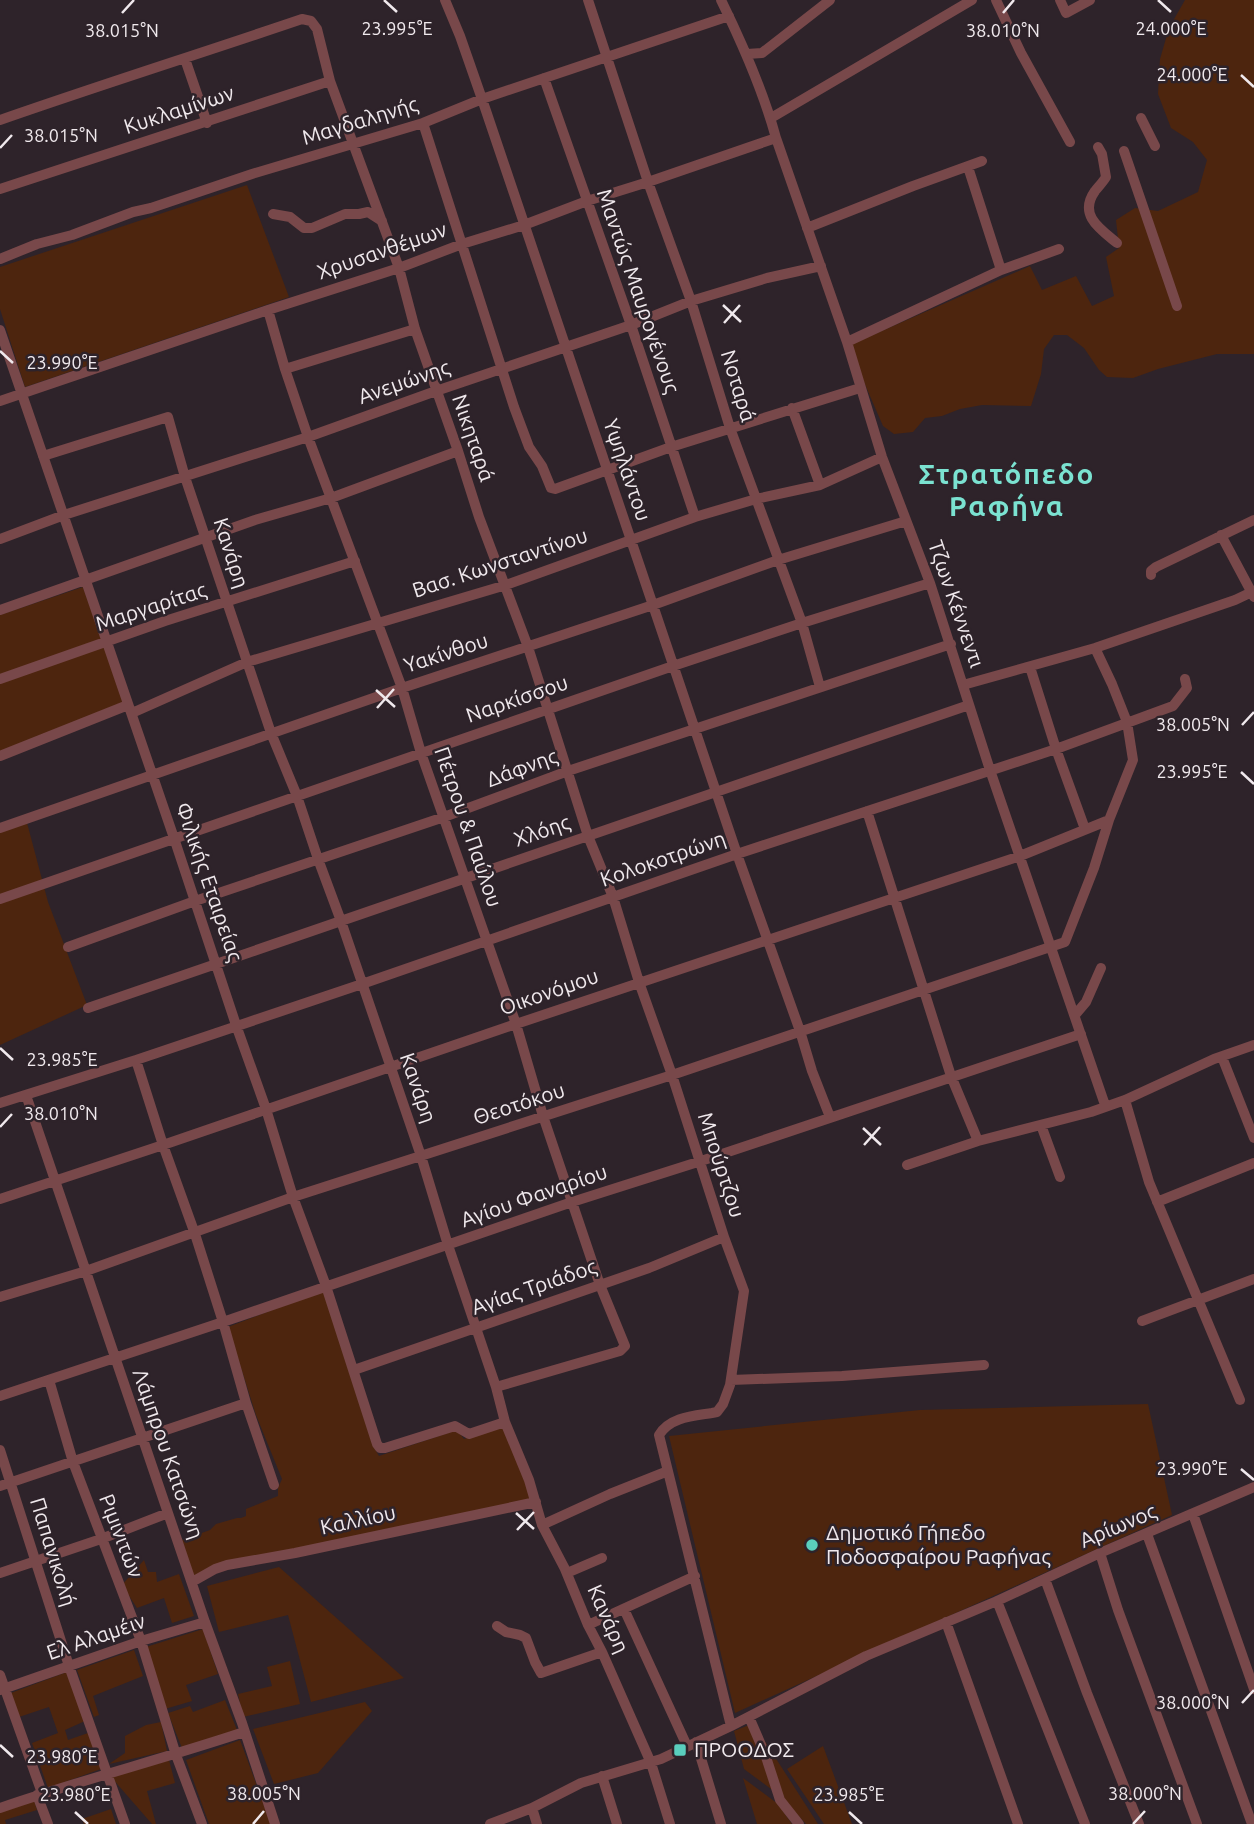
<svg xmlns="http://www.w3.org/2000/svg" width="1254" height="1824" font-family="Ubuntu,sans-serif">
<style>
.green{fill:#4d250e}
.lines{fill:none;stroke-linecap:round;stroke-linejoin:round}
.minor{stroke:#78484a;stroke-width:10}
.ticks{fill:none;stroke:#f0e9ed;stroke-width:2.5}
.poi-dot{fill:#5acebd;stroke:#2e232a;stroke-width:2.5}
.labels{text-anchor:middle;stroke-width:5;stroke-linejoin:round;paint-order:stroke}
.street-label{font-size:21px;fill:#f0e9ed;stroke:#2e232a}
.poi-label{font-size:21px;fill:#f0e9ed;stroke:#2e232a;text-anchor:start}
.district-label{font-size:28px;font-weight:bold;letter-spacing:2px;fill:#7be2d1;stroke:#2e232a}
.ticks-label{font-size:18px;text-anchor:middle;fill:#f0e9ed;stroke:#2e232a;stroke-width:5;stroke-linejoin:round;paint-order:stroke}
</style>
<rect width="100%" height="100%" fill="#2e232a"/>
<path class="green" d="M1185,0H1254V354H1217L1158,369L1133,378L1107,377L1099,370L1084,348L1067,335H1054L1044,349L1041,374L1031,406L982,405L960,409L942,416L925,418L913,432L894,434L883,426L857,366L852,344L1030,266L1042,290L1076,276L1092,306L1114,296L1106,257L1119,248L1116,220L1135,208L1158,211L1198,192L1207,160L1193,142L1171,128L1158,94L1160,59L1169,28Z
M247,185L289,297L25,387L0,309V267Z
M83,587L124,704L0,753V615Z
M26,819L48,902L87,1005L0,1045V827Z
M325,1290L376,1451L379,1456L457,1430L464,1439L506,1424L532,1500L194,1577L182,1540L210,1530L216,1524L237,1518H241L246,1516V1509L278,1496V1488L282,1479L256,1415L228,1327Z
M1148,1404L1172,1515L735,1713L669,1436L920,1410Z
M144,1560L148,1572H156L157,1582L179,1574L194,1616L172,1623L164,1598L137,1608L122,1585Z
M279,1567L404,1678L311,1702L288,1615L219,1632L207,1586Z
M203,1629L218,1674L186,1685L192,1701L165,1709L146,1647Z
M134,1650L143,1676L93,1696L99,1715L94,1717L77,1670Z
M290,1661L300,1704L243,1717L238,1694L272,1686L267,1667Z
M67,1672L85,1721L65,1730L68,1740L88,1733L101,1769L48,1788L32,1743L58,1733L49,1707L19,1717L11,1693Z
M225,1700L237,1730L182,1748L168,1713L190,1706L193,1712Z
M365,1702L372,1711L318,1773L274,1784L253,1729Z
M161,1722L167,1751L109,1764L125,1753V1736L146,1725Z
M749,1725L775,1792L744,1769L734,1731Z
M240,1740L271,1824H209L186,1760Z
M764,1740L818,1824H806L783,1799Z
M823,1746L852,1824H824L787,1769Z
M169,1760L175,1783L147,1791L156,1824H152L111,1777Z
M743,1778L778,1804L792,1824H757Z
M34,1800L37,1810L5,1820L6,1824H0V1811Z
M111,1809L116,1824H84L82,1819Z"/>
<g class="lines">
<path class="minor" d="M445,0L460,36L482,99L737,854L800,1031L812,1071L830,1117
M588,0L648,182L691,301L730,428L802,623L820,687
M721,0C743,45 763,90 776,138L847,342L882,457L930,583L990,770L1105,1105
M996,0L1021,53L1070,142
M1060,0L1066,13L1090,0
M747,54L762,53L830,0
M185,59L207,123
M544,78L631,325L695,517
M771,118L972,0
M1141,118L1155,146
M0,120C100,85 202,53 302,19L311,21L317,29L330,81L399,268L415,329L458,451L479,517L528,647L588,836L613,897L639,982L672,1075L724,1237L744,1291L730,1385L723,1404L717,1412L712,1413C693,1416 670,1417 659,1435L731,1726
M423,123L514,407L529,447L542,466L551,488L555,489L671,447L860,388
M1098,147L1102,154L1106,177C1103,182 1099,186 1095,191C1078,215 1100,229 1117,243
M1124,151L1177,306
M968,167L1001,270
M0,189C110,152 220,118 330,81
M273,214L290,217L304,228H312L345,214H359L368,212L382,221
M807,228L913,186L982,161
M0,259L37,244L72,235L133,212L151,208L252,174L423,123L482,99L729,16
M268,310L285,369L308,437L402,688L421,753L516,1024L543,1116L600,1285L625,1346L620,1351L496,1387
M0,330L174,838L236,1025L266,1109L293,1197L326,1286L377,1444L380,1448H385L455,1426L469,1434L505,1422
M847,342L1001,270L1059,249
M285,369L415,329
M0,401L268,310L399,268L462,244L524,225L587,201L648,182L776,138
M792,408L820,485
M43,456L168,417L185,477L271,733L297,796L318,859L341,921L421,1156L448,1245L496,1387L505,1422L529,1480L542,1525L565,1569L588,1625L602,1652L651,1763L670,1824
M1221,535L1254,597
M0,539L64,515L308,437L436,391L631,325L691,301L767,278L821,266
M1151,575V571L1156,567L1254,520
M0,610L255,520L331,498L458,451
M1030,667L1056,749L1085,829
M0,679L165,621L355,561
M963,685L1095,648L1235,600L1254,591
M132,713L247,662L506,585L695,517L756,499L820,485L882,457
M0,756L128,705
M867,811L951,1076L978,1141
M0,828L402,688L653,605L778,560L906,521
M0,899L673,666L802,623L930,583
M68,947L195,901L444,817L568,771L951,644
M88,1008L969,705
M1075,1015L1086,1002L1101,968
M1222,1057L1254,1138
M136,1060L163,1145L195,1234L223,1322L246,1403L274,1485
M26,1095L205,1622L242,1723L275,1824
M1125,1100L1149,1182L1240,1400
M0,1103L136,1060L362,984L737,854L1056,749L1173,706L1187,688L1185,679
M1041,1125L1060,1177
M907,1165L978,1141L1091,1112L1125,1100L1214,1059L1254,1045
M0,1199L163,1145L516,1024L1020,856L1109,820
M1157,1202L1254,1163
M0,1297L86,1271L293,1197L672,1075L1065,942L1094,868L1109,820L1133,760L1127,722L1112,684L1095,648
M1142,1321L1254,1279
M354,1370L649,1268L724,1237
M49,1380L73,1462L141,1641L176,1755L202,1824
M731,1380L842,1376L984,1365
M0,1396L223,1322L572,1202L701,1161L1081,1034
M0,1450L69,1666L125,1824
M0,1486L246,1403
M1193,1514L1254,1689
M542,1525L610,1494L668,1471
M1147,1534L1252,1824
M1100,1553L1118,1610L1197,1824
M0,1573L101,1539L168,1513
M567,1573L602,1558
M1045,1579L1087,1693L1139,1824
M192,1582L215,1569L227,1565L295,1553L536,1502
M997,1601L1085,1824
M624,1609L687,1746
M946,1622L1018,1824
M588,1625L695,1576
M497,1626L506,1632L520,1635L526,1638L535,1662L541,1673L602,1652
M0,1675L42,1793
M0,1690L141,1641L205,1622
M749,1717L765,1754L780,1800L799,1824
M696,1742L721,1824
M602,1776L617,1824
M37,1795L48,1824
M0,1808C81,1780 163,1759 244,1732
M532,1808L537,1824
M490,1824L532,1808L581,1783L661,1759L731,1726L866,1656L997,1601L1100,1553L1254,1487"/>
</g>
<path class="ticks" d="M384,0L397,12M1158,0L1171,12M122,13L134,0M1003,13L1014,0M1241,75L1254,87M0,148L12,135M723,305L741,322M724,323L740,305M0,351L13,363M376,690L395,707M377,708L394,689M1242,725L1254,712M1241,772L1254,784M0,1048L13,1060M0,1127L12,1114M863,1128L881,1145M864,1145L880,1127M1241,1469L1254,1480M516,1513L534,1529M517,1530L534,1512M1242,1703L1254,1690M0,1745L13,1757M75,1812L88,1824M849,1812L862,1824M253,1824L264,1811M1133,1824L1145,1811"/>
<g class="poi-dot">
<circle cx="812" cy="1545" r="7"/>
<rect x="673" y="1743" width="14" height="14" rx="3.5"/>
</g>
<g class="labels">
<g class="street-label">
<text transform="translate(179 110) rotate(-18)" y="7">Κυκλαμίνων</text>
<text transform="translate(360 121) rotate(-17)" y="7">Μαγδαληνής</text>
<text transform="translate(382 251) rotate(-19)" y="7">Χρυσανθέμων</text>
<text transform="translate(638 291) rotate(71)" y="7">Μαντώς Μαυρογένους</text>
<text transform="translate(404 382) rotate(-19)" y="7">Ανεμώνης</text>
<text transform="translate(738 386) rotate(73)" y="7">Νοταρά</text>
<text transform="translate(473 438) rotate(71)" y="7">Νικηταρά</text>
<text transform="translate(627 470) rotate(71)" y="7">Υψηλάντου</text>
<text transform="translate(231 553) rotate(72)" y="7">Κανάρη</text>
<text transform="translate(500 563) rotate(-18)" y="7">Βασ. Κωνσταντίνου</text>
<text transform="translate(956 604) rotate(71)" y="7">Τζων Κέννεντι</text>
<text transform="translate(151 607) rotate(-18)" y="7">Μαργαρίτας</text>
<text transform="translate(446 653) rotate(-18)" y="7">Υακίνθου</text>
<text transform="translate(517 699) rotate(-19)" y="7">Ναρκίσσου</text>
<text transform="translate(522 768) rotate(-20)" y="7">Δάφνης</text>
<text transform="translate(468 827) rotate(71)" y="7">Πέτρου &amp; Παύλου</text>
<text transform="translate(542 831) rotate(-19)" y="7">Χλόης</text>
<text transform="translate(663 859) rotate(-19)" y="7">Κολοκοτρώνη</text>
<text transform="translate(209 882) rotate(71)" y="7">Φιλικής Εταιρείας</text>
<text transform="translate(549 992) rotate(-19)" y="7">Οικονόμου</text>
<text transform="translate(418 1088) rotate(71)" y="7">Κανάρη</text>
<text transform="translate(519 1104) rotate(-18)" y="7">Θεοτόκου</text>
<text transform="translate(721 1165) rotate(72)" y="7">Μπούρτζου</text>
<text transform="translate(534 1196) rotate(-19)" y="7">Αγίου Φαναρίου</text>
<text transform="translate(534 1287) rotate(-19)" y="7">Αγίας Τριάδος</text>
<text transform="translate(168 1454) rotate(71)" y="7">Λάμπρου Κατσώνη</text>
<text transform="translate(358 1520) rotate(-12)" y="7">Καλλίου</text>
<text transform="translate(1118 1526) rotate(-23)" y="7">Αρίωνος</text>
<text transform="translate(121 1536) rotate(69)" y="7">Ριμινιτών</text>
<text transform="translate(53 1552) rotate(73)" y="7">Παπανικολή</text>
<text transform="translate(608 1619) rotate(66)" y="7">Κανάρη</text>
<text transform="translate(96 1637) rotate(-19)" y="7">Ελ Αλαμέιν</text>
</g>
<g class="poi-label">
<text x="826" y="1540">Δημοτικό Γήπεδο<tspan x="826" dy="24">Ποδοσφαίρου Ραφήνας</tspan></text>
<text x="694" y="1757">ΠΡΟΟΔΟΣ</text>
</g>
<g class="district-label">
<text x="1007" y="484">Στρατόπεδο<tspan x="1007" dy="32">Ραφήνα</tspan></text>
</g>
</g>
<g class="ticks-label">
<text x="397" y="35">23.995°E</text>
<text x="1171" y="35">24.000°E</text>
<text x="122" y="37">38.015°N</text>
<text x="1003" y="37">38.010°N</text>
<text x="1192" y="81">24.000°E</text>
<text x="61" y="142">38.015°N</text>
<text x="62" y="369">23.990°E</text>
<text x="1193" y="731">38.005°N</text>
<text x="1192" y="778">23.995°E</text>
<text x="62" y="1066">23.985°E</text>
<text x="61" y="1120">38.010°N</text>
<text x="1192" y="1475">23.990°E</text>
<text x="1193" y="1709">38.000°N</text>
<text x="62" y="1763">23.980°E</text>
<text x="264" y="1800">38.005°N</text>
<text x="1145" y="1800">38.000°N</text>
<text x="75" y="1801">23.980°E</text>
<text x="849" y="1801">23.985°E</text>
</g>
</svg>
